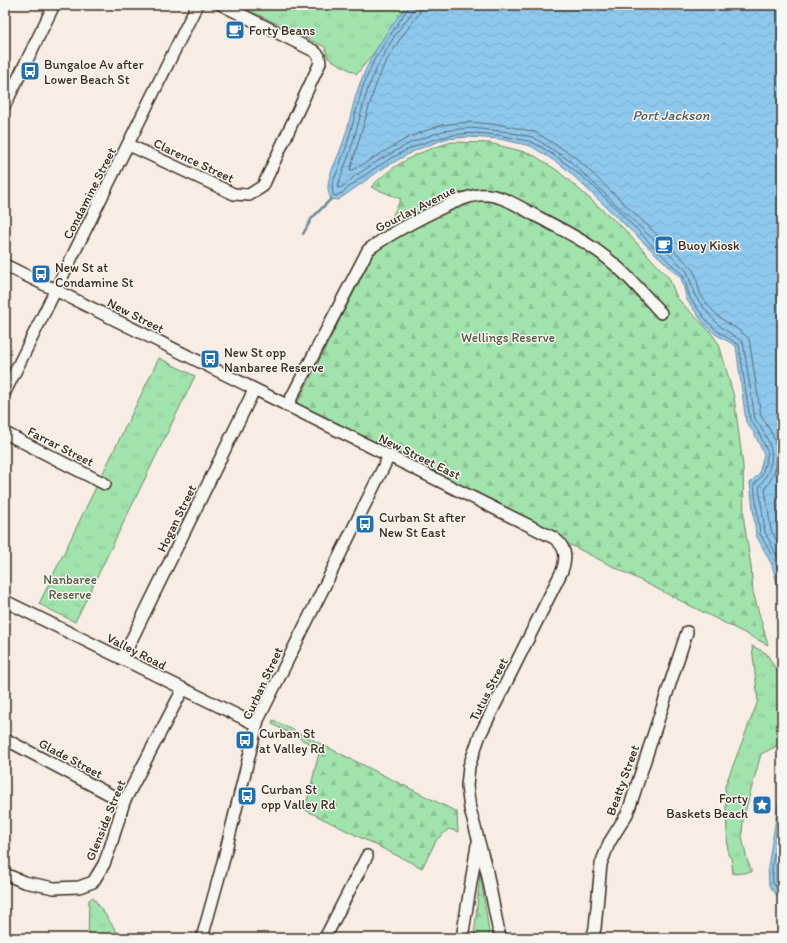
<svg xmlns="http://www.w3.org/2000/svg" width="787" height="943" font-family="Itim,sans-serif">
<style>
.grass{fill:url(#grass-tufts);stroke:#6e8666}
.forest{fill:url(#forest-firs);stroke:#6e8666}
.water{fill:url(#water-waves);stroke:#6d899a}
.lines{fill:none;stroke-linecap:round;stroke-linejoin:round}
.shore{stroke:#5c6971;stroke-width:1}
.stream{stroke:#6d899a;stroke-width:2.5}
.minor-casing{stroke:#3b2a1e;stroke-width:14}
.minor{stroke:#f6f6f2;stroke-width:11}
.labels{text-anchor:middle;stroke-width:3;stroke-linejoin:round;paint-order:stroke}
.poi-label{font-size:13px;fill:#3b2a1e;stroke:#f6f6f2;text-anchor:start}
.street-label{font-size:13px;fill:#3b2a1e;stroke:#f6f6f2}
.park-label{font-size:13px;fill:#545842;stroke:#f6f6f2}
.water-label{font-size:14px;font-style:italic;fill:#54595c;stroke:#f6f6f2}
</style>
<defs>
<pattern id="grass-tufts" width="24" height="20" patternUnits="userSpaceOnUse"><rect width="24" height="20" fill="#a1e3ad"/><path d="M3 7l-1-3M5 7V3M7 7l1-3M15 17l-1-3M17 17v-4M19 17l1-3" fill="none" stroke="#8cc394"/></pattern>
<pattern id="forest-firs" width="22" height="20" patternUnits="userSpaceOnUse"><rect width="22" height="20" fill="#a1e3ad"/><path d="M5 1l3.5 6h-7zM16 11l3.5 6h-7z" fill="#8cc394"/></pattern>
<pattern id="water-waves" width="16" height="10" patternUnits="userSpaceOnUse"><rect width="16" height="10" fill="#8ec8ed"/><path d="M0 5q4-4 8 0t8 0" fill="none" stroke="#7baccb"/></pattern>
</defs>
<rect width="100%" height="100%" fill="#f7ede4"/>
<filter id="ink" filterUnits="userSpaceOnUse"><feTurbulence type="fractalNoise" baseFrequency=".025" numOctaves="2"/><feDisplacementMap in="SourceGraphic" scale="8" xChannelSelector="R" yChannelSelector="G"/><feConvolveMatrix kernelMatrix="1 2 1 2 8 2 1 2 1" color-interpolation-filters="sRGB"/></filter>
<g filter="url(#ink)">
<path class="grass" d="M238,5H412L357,74L328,58L325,47Z
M159,358L195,376L75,622L39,604Z
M752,646L766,653L782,679L781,738L775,747L761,754L743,819L742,837L747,860L752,872L733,874L731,858L728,855L725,786L758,701Z
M93,897L121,938H88L89,900Z"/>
<path class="forest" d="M452,142L489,143L521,151L535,156L558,171L622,227L669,278L677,298L711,333L719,344L734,397L743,466L744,522L751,566L753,592L768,645L296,406L401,199L371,187C396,162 418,152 452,142Z
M273,720L457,812L458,832L449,829L437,839L422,868L305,810L320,749L272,724Z
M480,873L490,938H474Z"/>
<path class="water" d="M407,5H782V644V602L772,565L756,535L750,483L759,474L764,454L754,433L746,422L736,346L715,334L704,324L687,300L681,278L564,167L531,146L500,139L468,137L445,139L416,150L385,167L338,200L331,199C322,183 336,163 341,148C348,130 351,112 356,95C366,61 386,32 407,5Z
M782,781V902L769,885L768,867Z"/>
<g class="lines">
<path class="shore" d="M410,5L374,60L363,86L346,148L332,185L333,195L337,196C346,191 351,185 359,179C376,167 396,154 416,146C452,132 476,130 513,138C520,140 528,140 534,143C592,174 634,231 683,275L690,298L707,321L717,331L739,345L750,420L758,431L768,453L762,475L754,485L760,534L776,563L782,587
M415,5L413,11L395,35L379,63L368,88L351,149L337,188L342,187L355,176L381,159L412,142L443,131L469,128L502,131L533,137L570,161L687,271L695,296L711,317L721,327L743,342L755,419C773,445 779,459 759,487L765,532L782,566
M421,5L419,14L400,39L384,65L374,90L350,170H353L409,137L441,125L470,122L502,125L535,132L574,156L691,267C697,274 697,284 700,293C703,299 710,308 715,313C724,323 741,329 749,339L761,416C780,444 784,460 765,489L771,530L782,551
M782,802L772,868L773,883L782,896
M782,834C780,850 772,874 782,887"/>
<path class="stream" d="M303,234L312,218L331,199"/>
<defs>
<path id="minor" d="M5,105L54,5
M129,145L234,194L249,195L263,186L320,63L319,56L314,51L222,5
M5,265L554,538C566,547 567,557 562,571L480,735L469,766L467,786L470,809L487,872L500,938
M5,392L197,5
M287,406L368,250C387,235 456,197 479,195C500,193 520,207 538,217C557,227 578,237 596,250C621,267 641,291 661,313
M5,433L105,484
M5,601L257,725
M122,659L254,390
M5,739L124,802
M5,874L24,882L54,888L79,887L93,882L104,864L110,848L124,802L183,689
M202,938L222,866L258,720L389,456
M325,938L367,856
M462,938L477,845
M592,938L595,928L601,864L609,843L627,814L631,803L687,632"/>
</defs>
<use href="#minor" class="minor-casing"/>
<use href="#minor" class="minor"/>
</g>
</g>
<defs>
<symbol id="cafe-square" viewBox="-11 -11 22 22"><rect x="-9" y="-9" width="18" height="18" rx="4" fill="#1f6fb2" stroke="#f6f6f2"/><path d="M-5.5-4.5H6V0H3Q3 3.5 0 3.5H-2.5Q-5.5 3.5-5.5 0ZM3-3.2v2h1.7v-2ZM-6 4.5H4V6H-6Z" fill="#fff"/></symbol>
<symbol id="bus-square" viewBox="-11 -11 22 22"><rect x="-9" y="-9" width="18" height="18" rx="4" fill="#1f6fb2" stroke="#f6f6f2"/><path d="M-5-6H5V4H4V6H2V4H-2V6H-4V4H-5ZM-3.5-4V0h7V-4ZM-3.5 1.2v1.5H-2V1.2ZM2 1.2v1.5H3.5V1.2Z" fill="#fff"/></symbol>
<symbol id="sight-square" viewBox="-11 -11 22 22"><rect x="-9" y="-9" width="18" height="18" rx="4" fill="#1f6fb2" stroke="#f6f6f2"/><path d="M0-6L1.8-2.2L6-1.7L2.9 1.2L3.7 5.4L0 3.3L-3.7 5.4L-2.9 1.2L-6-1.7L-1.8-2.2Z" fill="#fff"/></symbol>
</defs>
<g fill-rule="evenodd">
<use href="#cafe-square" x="224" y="19" width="22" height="22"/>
<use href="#bus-square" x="19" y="60" width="22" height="22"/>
<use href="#cafe-square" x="653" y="234" width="22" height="22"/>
<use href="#bus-square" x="30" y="263" width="22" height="22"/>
<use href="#bus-square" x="199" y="348" width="22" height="22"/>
<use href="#bus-square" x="354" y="513" width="22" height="22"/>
<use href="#bus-square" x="234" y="729" width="22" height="22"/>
<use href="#bus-square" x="236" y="785" width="22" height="22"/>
<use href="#sight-square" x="751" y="794" width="22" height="22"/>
</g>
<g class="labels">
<g class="poi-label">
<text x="249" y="35">Forty Beans</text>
<text x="44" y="69">Bungaloe Av after<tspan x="44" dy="15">Lower Beach St</tspan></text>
<text x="678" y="250">Buoy Kiosk</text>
<text x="55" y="272">New St at<tspan x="55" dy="15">Condamine St</tspan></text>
<text x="224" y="357">New St opp<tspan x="224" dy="15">Nanbaree Reserve</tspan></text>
<text x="379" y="522">Curban St after<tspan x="379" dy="15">New St East</tspan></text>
<text x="259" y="738">Curban St<tspan x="259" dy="15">at Valley Rd</tspan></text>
<text x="261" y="794">Curban St<tspan x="261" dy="15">opp Valley Rd</tspan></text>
<text x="748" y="803" text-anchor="end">Forty<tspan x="748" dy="15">Baskets Beach</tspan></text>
</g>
<g class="street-label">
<text transform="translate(194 160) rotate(25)" y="5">Clarence Street</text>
<text transform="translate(89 193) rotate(-63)" y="5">Condamine Street</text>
<text transform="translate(415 208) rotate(-27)" y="5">Gourlay Avenue</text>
<text transform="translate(136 315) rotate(27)" y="5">New Street</text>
<text transform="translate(61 446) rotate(27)" y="5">Farrar Street</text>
<text transform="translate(420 456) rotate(26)" y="5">New Street East</text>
<text transform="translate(176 518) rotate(-64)" y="5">Hogan Street</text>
<text transform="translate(137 651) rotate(27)" y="5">Valley Road</text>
<text transform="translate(262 683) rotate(-65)" y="5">Curban Street</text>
<text transform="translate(488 689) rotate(-63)" y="5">Tutus Street</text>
<text transform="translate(71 758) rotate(28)" y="5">Glade Street</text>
<text transform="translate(622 780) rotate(-70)" y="5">Beatty Street</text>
<text transform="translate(105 820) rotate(-68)" y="5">Glenside Street</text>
</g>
<g class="park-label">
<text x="508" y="342">Wellings Reserve</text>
<text x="70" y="584">Nanbaree<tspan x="70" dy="15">Reserve</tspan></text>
</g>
<g class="water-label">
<text x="671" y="120">Port Jackson</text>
</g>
</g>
<rect width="787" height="943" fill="none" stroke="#f6f6f2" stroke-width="20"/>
<rect x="10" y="10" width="767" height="923" fill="none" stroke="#3b2a1e" stroke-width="1.5" filter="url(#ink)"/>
</svg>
